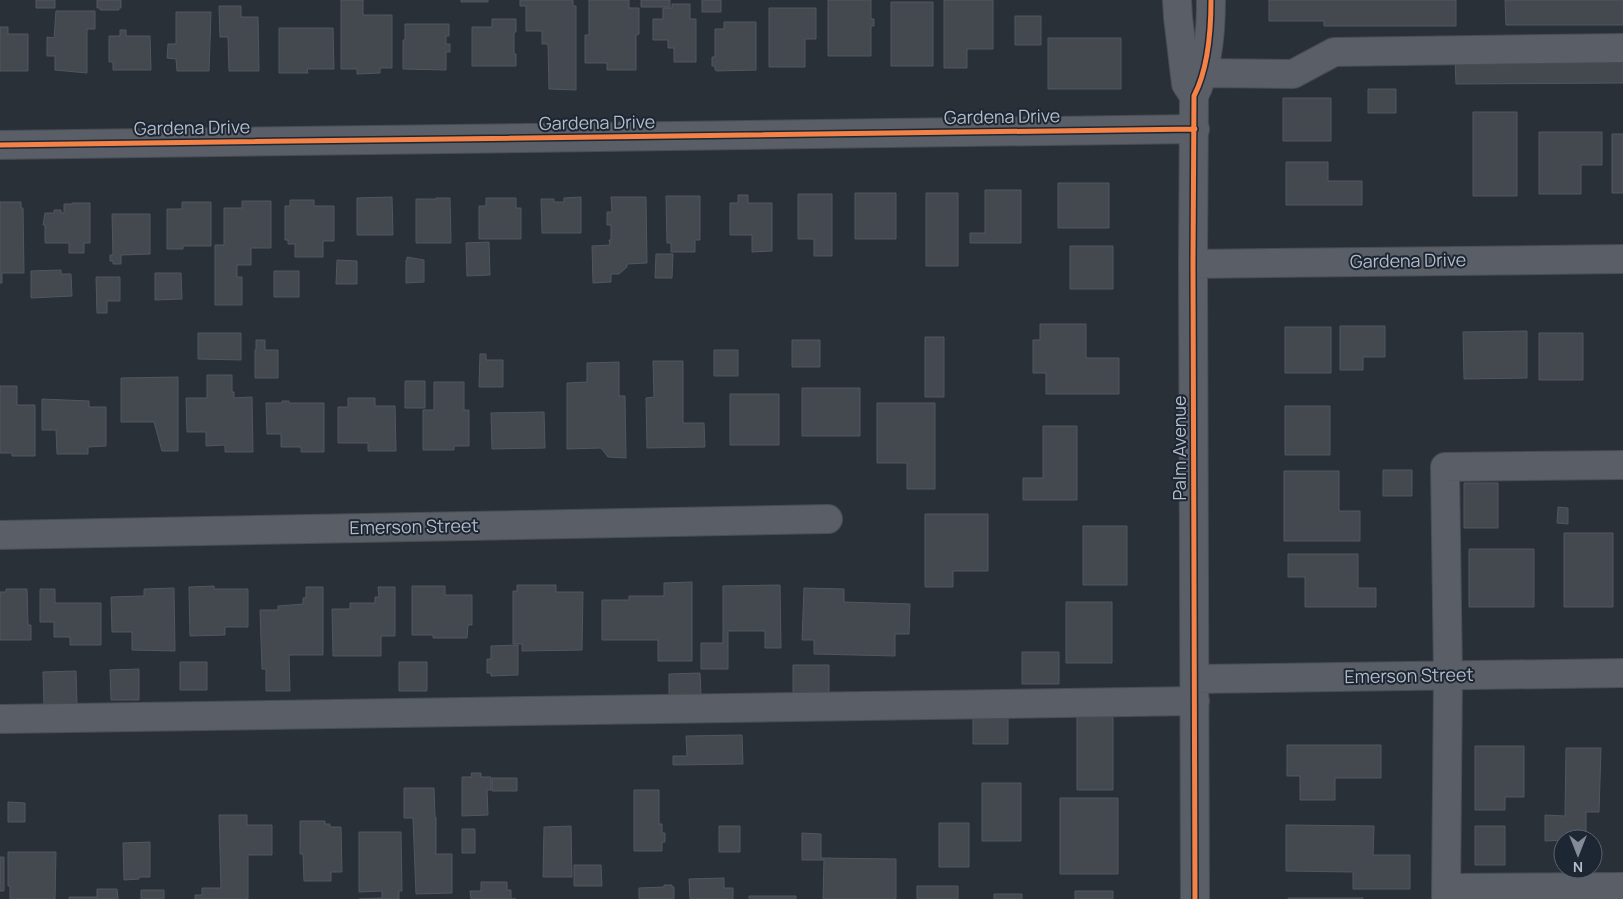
<svg xmlns="http://www.w3.org/2000/svg" width="1623" height="899" font-family="Manrope,sans-serif">
<style>
.building{fill:#444950;stroke:#52575f}
.lines{fill:none;stroke-linecap:round;stroke-linejoin:round}
.minor-casing{stroke:#484c53;stroke-width:30}
.minor{stroke:#5a5e66;stroke-width:28}
.cycleway-casing{stroke:#1d2633;stroke-width:8}
.cycleway{stroke:#f48246;stroke-width:5}
.labels{text-anchor:middle;stroke-width:4;stroke-linejoin:round;paint-order:stroke}
.street-label{font-size:18px;fill:#b4bcc9;stroke:#1d2633}
</style>
<rect width="100%" height="100%" fill="#2a3038"/>
<path class="building" d="M36,0H55V8H36Z
M97,0H121V8H119V10H100V8H97Z
M341,0H363V15H392V68H380V73L357,74V69H341Z
M461,0H488V2H461Z
M520,0H573V6H576V90L549,89L548,44H542V31H526V6H520Z
M589,0H629V8H639V34L636,35V70H607V63H585V35H589Z
M641,0H670V7H641Z
M702,0H721V12H702Z
M828,0H871V19H874V26H871V56H828Z
M944,0H993V49H967V68H944Z
M1269,0H1456V26H1324V21H1269Z
M1505,0H1623V25H1506Z
M891,2H933V66H891Z
M672,4H690V19H696V62H674V48H668V40H653V19H663V8H672Z
M219,6H241V17H258L259,71H229L228,37H220Z
M769,8H816V39H805V67H769Z
M56,11H95V29H87V73L55,70V56H47V37L54,38Z
M176,12H211L209,71H177L176,59L167,58L168,44H176Z
M1015,16H1041V45H1015Z
M492,19H516V32H514V54H516V66H472V27H492Z
M724,22H756V70L717,71L715,70V66H712V57H715V29H724Z
M405,24H449V36H446V44H450V52H446V70L403,69V40H405Z
M0,27H8V34H28V71H0Z
M279,28H333L334,69H307L308,73H279Z
M120,30H126V36H150L151,70H113V62H109V36H120Z
M1048,38H1121V89H1048Z
M1623,59V83L1456,84L1455,61Z
M1368,89H1396V113H1368Z
M1283,98H1331V141H1283Z
M1473,112H1517V196H1473Z
M1539,132H1602V165H1581V194H1539Z
M1612,134H1623V193H1612Z
M1286,162H1328V181H1362V205H1286Z
M1058,183H1109V228H1058Z
M985,190H1021V243H970V233H985Z
M855,193H896V239H855Z
M926,193H958V266H926Z
M798,194H832V256H814V239H798Z
M738,195H748V203H772V251L752,252V235H730V203H738Z
M666,196H700V240H695V252H671V243H667Z
M392,197L393,235H357V198Z
M581,197V233H542L541,199H554V202H564V198Z
M611,197H646L647,263L627,264V267L619,274H611V282L593,283L592,246L610,245L609,240H611V225H607V212H612Z
M436,198H450L451,243H416V199H436Z
M486,198H516V208H521V239H479V206H486Z
M290,200H314V206H334V241H323V257H295V244H288V240H285V206H290Z
M242,201H271V248H251V265H237V277H242V305H215V245H224V208H242Z
M0,202H21V208H23L24,273H2V283H0Z
M182,202H211V246H183V249H167V209H182Z
M72,203H90V243H84V253H69V243H45V225H43L45,213H54V210H61V213H64V204H72Z
M112,214H150V254L121,255V264H113V261H110V255H113Z
M489,242L490,275L467,276L466,243Z
M1070,246H1113V289H1070Z
M656,254H673L672,278H655Z
M407,257L424,260V282L406,283V260H407Z
M337,260L357,261V284H336Z
M61,270V274H71L72,296L31,298V271Z
M274,271H299V297H274Z
M155,273H181L182,299L155,300Z
M96,277H120V301H107V313H97Z
M1040,324H1086V358H1119V394H1046V373H1033V340H1040Z
M1340,326H1385V357H1363V370H1340Z
M1285,327H1331V373H1285Z
M1527,331V378L1464,379L1463,332Z
M198,333H241V360L198,359Z
M1539,333H1583V380H1539Z
M925,337H944V397H925Z
M256,340H265V350H278V378H255V350H256Z
M792,340H820V367H792Z
M714,350H738V376H714Z
M480,354H486V360H503V387H479Z
M653,361H683V423H704L705,447L647,448L646,398L654,397Z
M619,362V396H625L626,458L608,457L601,448L567,449V383L587,382V363Z
M207,375H232V392H234V398L252,397L253,452H225V445L206,446V432H187L186,398H207Z
M178,377V451H162L154,422H121V378Z
M405,381H425V408H405Z
M434,382H464V410H469V446H454V450H423V410H434Z
M0,386H17V405H35V456H12V453H0Z
M802,388H860V436H802Z
M730,394H779V445H730Z
M348,398H375V406H395L396,451H368V443H338V407H348Z
M42,399L89,401V407H106V446L88,447V454H57L56,430H42Z
M282,401H289V403H324V452H301V447H281V434H267L266,403H282Z
M877,403H935V489H907V463H877Z
M1285,406H1330V455H1285Z
M544,412L545,448L492,449L491,413Z
M1043,426H1077V500H1023V478H1043Z
M1383,470H1412V496H1383Z
M1284,471H1339V511H1360V541H1284Z
M1464,483H1498V528H1464Z
M1558,507L1568,508V524L1557,523Z
M925,514H988V571H953V587H925Z
M1083,526H1127V585H1083Z
M1564,533H1613V607H1564Z
M1469,549H1534V607H1469Z
M1288,554H1358V588H1376V607H1305V577H1288Z
M692,582V661H658V640H602V600H629V596H664V583Z
M517,585H556V592H583L582,650L522,651V644H513V591H517Z
M780,585L781,648H765V631H728V669H701V643H723V586Z
M214,586V589H248V627H225V635L190,636L189,587Z
M412,586H445V595H472V625H468L467,638H433V635H412Z
M306,587H323V655H289L290,691H266V669H262L260,610H278V606L303,604V598H306Z
M378,587H395V636H381V656H333L332,609H350V603H375V597H379Z
M174,588L175,651L132,650V632H112L111,597L144,596V589Z
M804,588L844,589V602L910,604L909,634H895V656L814,654V640H802Z
M6,589H27L28,625H31V640H0V592H6Z
M40,589H55V603H101V645H70V637H54V622H40Z
M1066,602H1112V663H1066Z
M518,645V675L491,676V673H487V659H491V646Z
M1022,652H1059V684H1022Z
M180,662H207V690H180Z
M399,662H427V691H399Z
M793,665H829V701H793Z
M139,669V700H111L110,670Z
M76,671L77,704L44,705L43,672Z
M700,673L701,695L669,696V674Z
M1077,712H1113V790H1077Z
M973,717H1008V744H973Z
M742,735L743,764L673,765V756H687L686,736Z
M1287,745H1381V778H1335V800H1300V776H1287Z
M1475,746H1524V797H1505V810H1475Z
M1566,748H1601L1599,812H1586V839L1545,841V815L1565,816Z
M471,773H481V777H491V790H487L488,815L462,816V777H472Z
M492,778H517V791H492Z
M982,783H1021V841H982Z
M404,788H434L435,817H436V853L435,854H452V893L416,894L413,818H404Z
M634,790H659V824H662V833H665V842H662V851H634Z
M1060,798H1118V874H1060Z
M8,802L25,803V822H8Z
M219,815H247V825H272V855H248V899H195V895H202V888H221Z
M300,821H325V824H330V827H341L342,872H331V881H304L303,854H300Z
M939,823H969V867H939Z
M1286,825L1374,826L1373,855H1410V889H1353V872L1286,871Z
M571,826L572,877H543L544,827Z
M719,826H740V852H719Z
M1475,826H1505V865H1475Z
M462,829H475V853H462Z
M359,832H401L402,891H399V899H359L382,898V891L359,892Z
M802,833L821,834V858L896,859V899H823L824,860H802Z
M150,842V877H139V879L124,880L123,843Z
M8,852H56L55,899H10V886H8Z
M0,857H4V891H0Z
M574,865H601L602,886H574Z
M724,878V888H733V899H690L689,879Z
M481,882H507V890H511V899H516H471L470,891H481Z
M664,885H672V887H674V899H639V888L664,887Z
M917,886H958V899H917Z
M97,889H117L118,899H69V897H97Z
M141,890H164V899H141Z
M1075,891H1113V899H1075Z
M994,894H1022V899H994Z
M749,896H796V899H749Z
M1288,898H1363V899H1288Z"/>
<g class="lines">
<defs>
<path id="minor" d="M1177,0L1178,17L1186,84L1194,96
M1203,73L1293,74L1334,52L1623,48
M0,145L1195,129
M1193,264L1623,259
M0,535L828,519
M1195,679L1623,673
M0,719L1195,701
M1446,888L1623,887
M1195,899L1193,264L1194,96C1208,69 1211,30 1211,0
M1446,899L1448,676L1445,467L1623,465"/>
</defs>
<use href="#minor" class="minor-casing"/>
<use href="#minor" class="minor"/>
<defs>
<path id="cycleway" d="M0,145L1195,129
M1195,899L1193,264L1194,96C1208,69 1211,30 1211,0"/>
</defs>
<use href="#cycleway" class="cycleway-casing"/>
<use href="#cycleway" class="cycleway"/>
</g>
<g class="labels">
<g class="street-label">
<text transform="translate(1002 117) rotate(-1)" y="6">Gardena Drive</text>
<text transform="translate(597 123) rotate(-1)" y="6">Gardena Drive</text>
<text transform="translate(192 128) rotate(-1)" y="6">Gardena Drive</text>
<text transform="translate(1408 261) rotate(-1)" y="6">Gardena Drive</text>
<text transform="translate(1180 448) rotate(-90)" y="6">Palm Avenue</text>
<text transform="translate(414 527) rotate(-1)" y="6">Emerson Street</text>
<text transform="translate(1409 676) rotate(-1)" y="6">Emerson Street</text>
</g>
</g>
<g transform="translate(1578 854) rotate(180)"><circle r="24" fill="#1d2633" stroke="#59626f"/>
<path d="M0-4L9 19L0 12L-9 19Z" fill="#848b96"/>
<text y="-8" font-size="14" font-weight="bold" text-anchor="middle" fill="#b4bcc9">N</text>
</g>
</svg>
